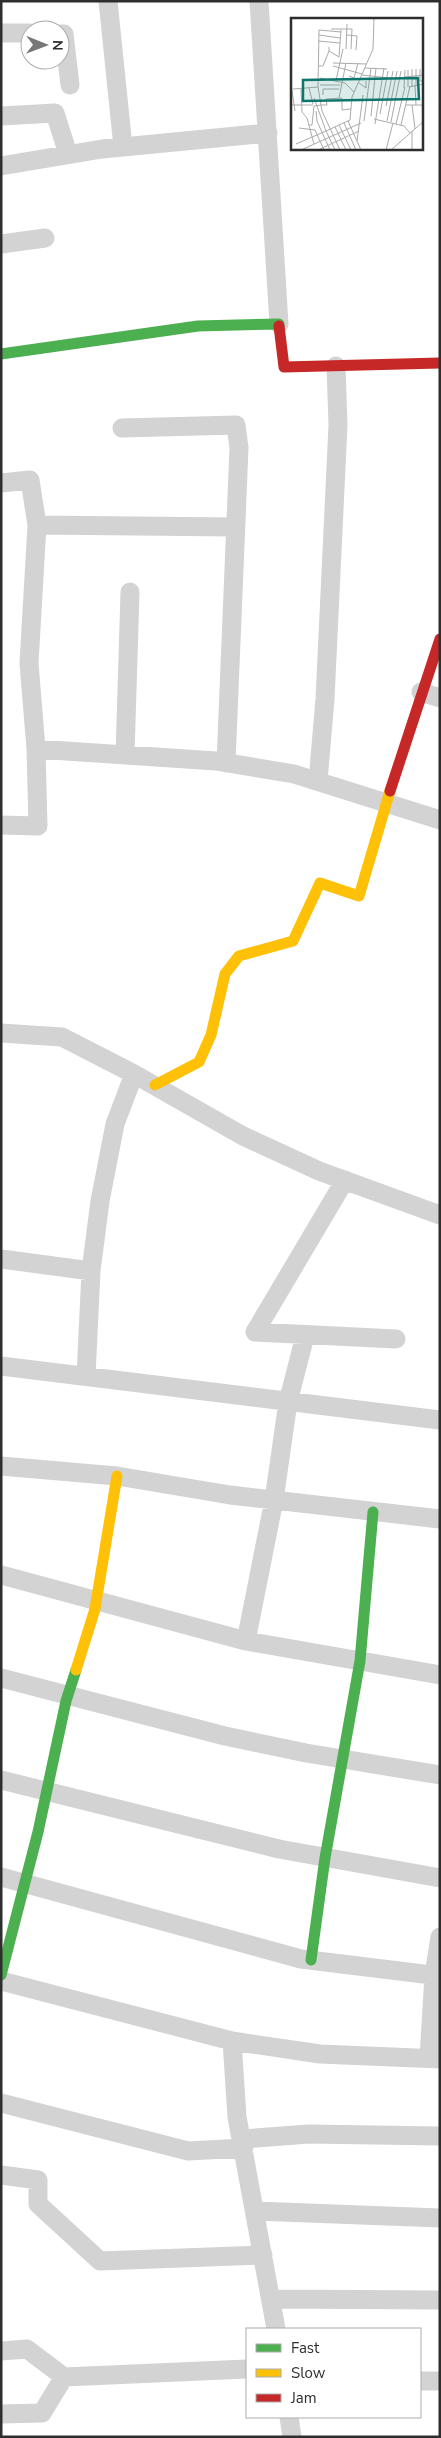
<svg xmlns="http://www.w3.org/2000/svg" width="441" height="2438" font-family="'Nunito Sans',sans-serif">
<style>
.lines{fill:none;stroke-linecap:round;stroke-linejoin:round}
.street{stroke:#d3d3d3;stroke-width:19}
.fast{stroke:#4caf50;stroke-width:11}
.slow{stroke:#ffc107;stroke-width:11}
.jam{stroke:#c62828;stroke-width:11}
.inset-road{fill:none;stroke:#ababab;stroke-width:1}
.view{fill:#0f766e;fill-opacity:0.15;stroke:#0f766e;stroke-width:2.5}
.inset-edge{fill:none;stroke:#2e2e2e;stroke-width:2.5}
</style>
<rect width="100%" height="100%" fill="#fff"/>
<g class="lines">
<path class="street" d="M108,1L123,147
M259,1L279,324
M1,33H30
M60,34H64L70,85
M1,116L55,113L68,154
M1,166L102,149L268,133
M1,244L45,238
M122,428L236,425L239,448L226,763
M1,483L30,480L37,525L29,663L36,749L38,826L1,825
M37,525L235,527
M421,692L440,698
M36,749L216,761L294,774L440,820
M125,755L130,592
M318,781L325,699L338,425L336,366
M1,1033L62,1037L134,1074L243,1136L319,1171L440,1215
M345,1180L255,1332L396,1339
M1,1259L91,1271
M1,1366L440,1420
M86,1376L91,1271L100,1201L115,1124L134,1074
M1,1466L117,1476L230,1495L440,1519
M1,1575L246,1641L440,1675
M246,1641L274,1500L288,1402L305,1336
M1,1678L225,1736L306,1753L440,1775
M1,1780L279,1849L440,1878
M1,1877L301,1959L440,1976
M1,1981L232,2041L320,2054L440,2059
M232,2041L237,2117L276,2329
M429,2058L434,1975L440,1937
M1,2103L188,2151L244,2148
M242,2139L309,2134L440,2136
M1,2175L38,2180V2204L100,2261L263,2255
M255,2211L440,2218
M271,2299L440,2300
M1,2351L27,2349L64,2377L247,2369
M420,2381H440
M1,2414L42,2413L64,2377
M289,2417L292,2437"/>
<path class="fast" d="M1,354L198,326L279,324V326
M311,1960L325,1858L360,1661L373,1512
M1,1975L38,1832L66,1701L76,1670"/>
<path class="slow" d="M155,1085L199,1062L211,1035L225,974L239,956L293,941L320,883L359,896L390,791
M76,1670L95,1609L117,1476"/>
<path class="jam" d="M279,326L284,367L440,363
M390,791L440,639"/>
</g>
<g transform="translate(291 18)">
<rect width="132" height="132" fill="#fff"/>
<path class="inset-road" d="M40,11H61L60,31M28,17L49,20M56,17L66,18L65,32M27,23L49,25M38,29V33L48,39M55,31L56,6M48,39L50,12M42,45L76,46M28,48H32L38,33M42,48L71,56M74,50L96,51M121,51V68M129,51V63H133M71,57L107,61M58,58L63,60L67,45M113,59L133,57M29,60L54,65L63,74M45,62L52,31M68,65L75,70V63M0,66L4,93M29,67H49M124,67L125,87M125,67V51M117,69V52M118,69L133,66M18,70L22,86M113,70L114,52M2,71L27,69M10,71L11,94L16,100L23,126M32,77V71H48M48,80L55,45M0,87H22M30,87H36L35,81L51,80V92L60,91M115,87H132M121,87L124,111M95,88L102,53M25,93L26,103L39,132M89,96L97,53M80,98L85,50M83,101L113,108L119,115M57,103L70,132M73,103L80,50M96,103L106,53M100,104L110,53M53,105L65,132M84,106L93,50M105,106L114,69M18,107H21L23,88L30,87M48,107L60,132M110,107L119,68M44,109L55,132M8,110L24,112L33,132M121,113V132M66,123L72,77M5,126L35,113L23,80M10,132L70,105M27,132L68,113M44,132L35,113L59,102L61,79L82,31L83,0M49,132L31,93L27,69L28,12L50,14M95,132L102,105M100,132L133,103"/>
<path class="view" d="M127,60L128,81L12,83V62Z"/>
<rect width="132" height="132" class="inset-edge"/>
</g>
<rect width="441" height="2438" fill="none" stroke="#2e2e2e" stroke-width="5"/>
<rect x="246" y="2328" width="175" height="90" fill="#ffffff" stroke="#ababab"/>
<rect x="256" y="2344" width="25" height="8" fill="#4caf50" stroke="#ababab"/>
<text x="291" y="2353" font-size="15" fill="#2e2e2e">Fast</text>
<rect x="256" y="2369" width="25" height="8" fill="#ffc107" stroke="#ababab"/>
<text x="291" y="2378" font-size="15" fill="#2e2e2e">Slow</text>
<rect x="256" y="2394" width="25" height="8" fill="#c62828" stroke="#ababab"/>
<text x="291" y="2403" font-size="15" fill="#2e2e2e">Jam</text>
<g transform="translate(45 45) rotate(91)"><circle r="24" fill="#ffffff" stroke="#ababab"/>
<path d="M0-4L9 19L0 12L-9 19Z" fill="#777777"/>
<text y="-8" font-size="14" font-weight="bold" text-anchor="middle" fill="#2e2e2e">N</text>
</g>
</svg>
